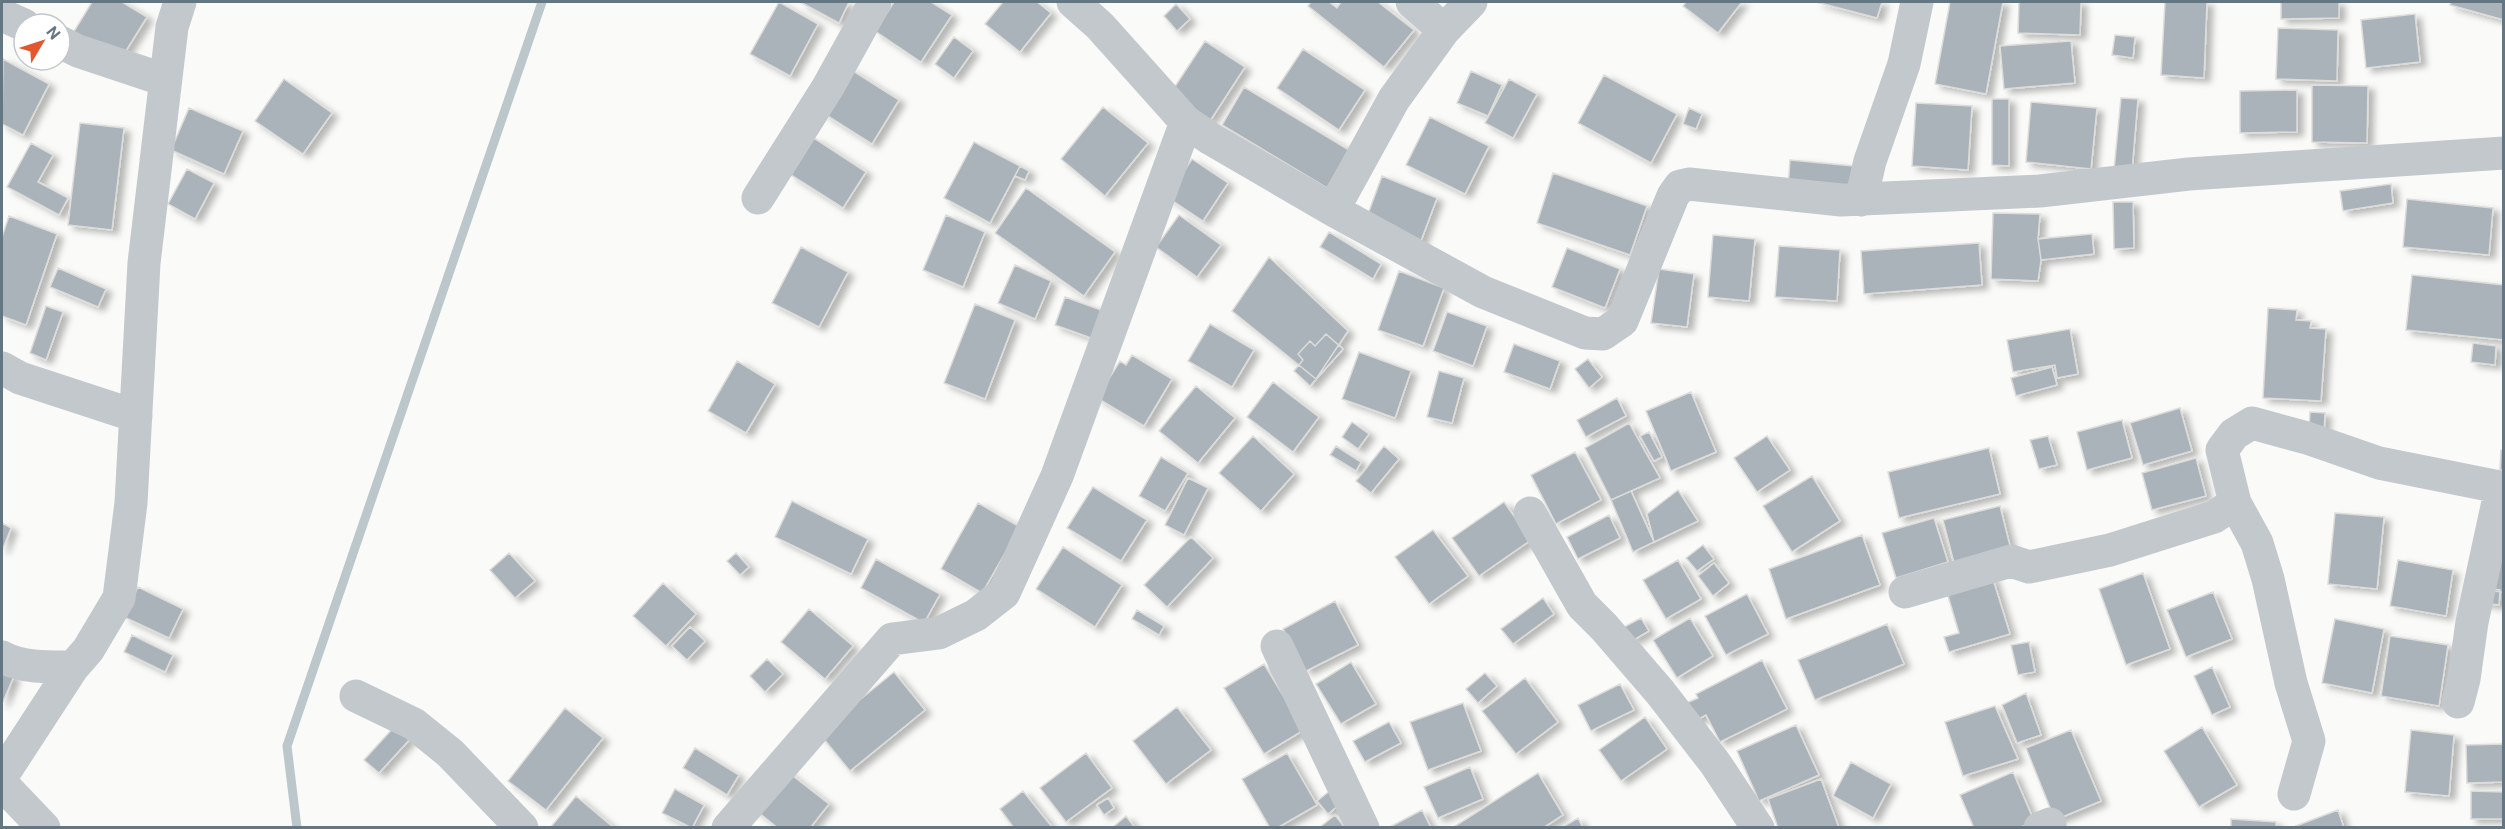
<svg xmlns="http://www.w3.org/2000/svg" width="2505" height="829" font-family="Roboto,sans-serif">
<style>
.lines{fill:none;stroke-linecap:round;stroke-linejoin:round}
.stream{stroke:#bbc7cb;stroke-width:9}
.building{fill:#aab3b9;stroke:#dcdcda;stroke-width:1.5;filter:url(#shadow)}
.minor{stroke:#c3c8cc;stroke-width:33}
</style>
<defs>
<filter id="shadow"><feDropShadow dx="6" dy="4" stdDeviation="3" flood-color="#0004"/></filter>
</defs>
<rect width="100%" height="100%" fill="#fafaf8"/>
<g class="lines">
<path class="stream" d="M297,828L287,746L542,2"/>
</g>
<path class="building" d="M92,2H122L147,17L119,62L73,33Z
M779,2L818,24L790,76L750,54Z
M800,2H849L839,23Z
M894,2H931L952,15L921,62L875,31Z
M1003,2H1037L1051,13L1020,52L985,24Z
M1311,2H1329L1337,8L1341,2H1378L1414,30L1384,67L1308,6Z
M1686,2H1742L1718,33L1683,6Z
M1816,2H1882L1877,18Z
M1950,2H2003L1986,94L1935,84Z
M2019,2H2081L2080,35L2018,33Z
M2165,2H2207L2204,78L2161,75Z
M2281,2H2339V18L2281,19Z
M2451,2H2504V20L2450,5Z
M1176,4L1190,19L1177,31L1164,16Z
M2415,14L2420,62L2366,68L2361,20Z
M2278,28L2338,30L2337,81L2276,79Z
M2115,35L2135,37L2133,58L2112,55Z
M954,37L973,51L954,78L935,64Z
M1205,41L1245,67L1210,121L1170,94Z
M2071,41L2075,83L2004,89L2000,46Z
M1303,49L1365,90L1339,130L1277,88Z
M3,59L49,84L23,135L2,124Z
M850,69L899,100L872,144L823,113Z
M1471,71L1502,85L1488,116L1457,103Z
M1604,75L1677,114L1651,163L1578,123Z
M284,79L332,113L303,154L255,121Z
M1509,79L1537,94L1513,138L1485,123Z
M2312,85L2368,86L2367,143L2312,142Z
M1244,87L1349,150L1327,188L1222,125Z
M2297,90V132L2240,133V91Z
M2121,98L2138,99L2132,171L2114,170Z
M1992,99H2009V166L1992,165Z
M2031,102L2097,108L2091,169L2026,162Z
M1916,103L1972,106L1968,170L1912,166Z
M1103,107L1148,143L1105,196L1061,159Z
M189,108L243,131L224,174L171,150Z
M1689,108L1702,114L1696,129L1683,124Z
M1430,117L1489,146L1465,194L1406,165Z
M80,123L124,128L112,230L68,225Z
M814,138L866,172L843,208L791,175Z
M974,142L1020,166L990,223L944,198Z
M31,143L53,155L38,182L68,198L59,215L7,187Z
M1192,159L1228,183L1203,221L1167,197Z
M1790,160L1853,166L1850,194L1788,188Z
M1020,166L1029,171L1025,180L1015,176Z
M187,169L214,183L195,219L168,204Z
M1553,173L1647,206L1630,255L1537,223Z
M1382,176L1437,198L1419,246L1364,225Z
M2391,184L2393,203L2343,211L2340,191Z
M1026,188L1115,252L1084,296L995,233Z
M2407,199L2493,208L2489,255L2403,247Z
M2113,202H2133L2134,248L2114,249Z
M1993,213L2040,214L2038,239L2041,260L2038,281L1991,279Z
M946,215L985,232L963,287L923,270Z
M1179,215L1221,245L1197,277L1156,247Z
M9,216L57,234L26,325L2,316V237Z
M1329,232L1381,264L1373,279L1320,247Z
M2092,234L2094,254L2041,260L2038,239Z
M1713,235L1755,239L1749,301L1708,297Z
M1979,243L1982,285L1864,294L1861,251Z
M1779,246L1840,250L1837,301L1775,297Z
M801,247L848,272L819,327L772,303Z
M1567,248L1620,269L1605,308L1552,287Z
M1269,257L1348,331L1316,379L1232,311Z
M1015,265L1051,281L1035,319L998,303Z
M58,268L106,289L98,307L50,287Z
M1659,269L1694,274L1687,327L1651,323Z
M1399,271L1444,288L1423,346L1378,330Z
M2412,275L2504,285V340L2406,330Z
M1065,297L1101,310L1091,338L1055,325Z
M975,304L1015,320L985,399L944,383Z
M46,306L63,312L46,360L30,353Z
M2268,308L2297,310L2296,320L2311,321L2310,328L2326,329L2321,401L2263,398Z
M1447,312L1487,326L1473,366L1433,351Z
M1210,324L1254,350L1232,387L1188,361Z
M2070,329L2078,374L2057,378L2055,365L2013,372L2007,340Z
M1326,334L1343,349L1310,386L1294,371L1303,360L1298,354L1310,341L1315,346Z
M2473,343L2496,346L2495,365L2471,362Z
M1514,344L1560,361L1550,389L1504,372Z
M1359,352L1411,371L1395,418L1342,399Z
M1132,355L1172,379L1144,426L1097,398L1120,361L1126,365Z
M1588,359L1602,377L1589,388L1575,369Z
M737,361L775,384L746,433L708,411Z
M2052,367L2057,385L2016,396L2011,378Z
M1439,371L1464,378L1452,423L1427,417Z
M1273,382L1319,417L1293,452L1247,417Z
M1196,386L1235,418L1198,463L1159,431Z
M1691,392L1716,452L1671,471L1646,411Z
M1617,398L1626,416L1586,437L1577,420Z
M2180,408L2192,451L2143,465L2130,423Z
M2310,412L2325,413L2324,433L2309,432Z
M2122,420L2132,458L2087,470L2077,432Z
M1352,422L1369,434L1358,449L1342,437Z
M1629,423L1660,478L1611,500L1585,448Z
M1649,432L1662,457L1654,461L1640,436Z
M1253,436L1294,474L1261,511L1219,473Z
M1767,436L1790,470L1757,492L1734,458Z
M2048,436L2057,465L2039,469L2030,440Z
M1336,446L1361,462L1356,471L1330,455Z
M1384,446L1399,459L1371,493L1356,481Z
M1989,448L2000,494L1899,518L1888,472Z
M2501,450H2504V470H2500Z
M1575,452L1601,500L1556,524L1531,475Z
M1161,457L1188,473L1165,511L1139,496Z
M2196,458L2206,496L2152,510L2142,473Z
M1812,476L1840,521L1792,552L1763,506Z
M1188,478L1208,488L1184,535L1165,525Z
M1093,487L1147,520L1121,561L1067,528Z
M1678,490L1698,521L1654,542L1647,514Z
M1631,491L1654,542L1633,552L1611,500Z
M792,501L868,539L851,574L775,537Z
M1504,502L1531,540L1479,576L1452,538Z
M978,503L1020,527L982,593L941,569Z
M2000,506L2011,550L1954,563L1943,520Z
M2335,513L2384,517L2377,589L2328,584Z
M1609,515L1620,538L1578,559L1567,537Z
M1934,518L1948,562L1896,578L1882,533Z
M2,523L11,528L2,551Z
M1433,530L1468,576L1429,604L1395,557Z
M1862,535L1880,585L1786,619L1769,569Z
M1191,537L1213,558L1167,607L1144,585Z
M1703,545L1714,559L1697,571L1686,558Z
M1063,547L1122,585L1095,627L1036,589Z
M2504,551V592L2490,591Z
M509,553L535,581L515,598L490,570Z
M736,553L749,567L740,575L727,561Z
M876,559L940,594L924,623L861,588Z
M1678,560L1701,599L1666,619L1643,580Z
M2398,560L2453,570L2446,616L2390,606Z
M1714,563L1729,583L1713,596L1698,576Z
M2143,573L2170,649L2126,665L2099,589Z
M1992,576L2010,634L1949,652L1944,637L1959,633L1946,589Z
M663,583L696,614L666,646L633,616Z
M138,587L183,609L169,638L124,617Z
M2484,588L2500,590L2499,605L2483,603Z
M2213,592L2232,639L2186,657L2167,610Z
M1747,594L1768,634L1726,655L1705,616Z
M1543,598L1554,614L1513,644L1501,629Z
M1335,601L1358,645L1306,671L1283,629Z
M809,609L853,646L825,679L781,642Z
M1137,610L1164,626L1159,635L1132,619Z
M1641,618L1649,631L1632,641L1624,627Z
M1690,618L1713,656L1677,678L1653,640Z
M2335,619L2384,629L2372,693L2322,683Z
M1887,624L1904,664L1815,700L1798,660Z
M690,627L705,641L687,660L672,646Z
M132,635L173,655L165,672L124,652Z
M2390,636L2448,645L2439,706L2381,696Z
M2029,642L2035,672L2018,675L2011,645Z
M767,659L783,674L765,692L750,676Z
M1762,660L1787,709L1720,742L1706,715L1693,722L1684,704L1698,698L1696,694Z
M1351,662L1376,704L1341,724L1316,684Z
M1264,664L1304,730L1264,754L1224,688Z
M2212,667L2230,707L2212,715L2194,676Z
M2,671L14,676L2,704Z
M894,672L925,710L850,771L819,733Z
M1485,673L1497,686L1478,703L1466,689Z
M1525,678L1558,722L1516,754L1482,711Z
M1620,684L1634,710L1591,731L1578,705Z
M2026,693L2041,735L2017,743L2002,705Z
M1463,703L1481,751L1428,770L1410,722Z
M1995,706L2018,759L1963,776L1945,722Z
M1177,707L1211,750L1166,784L1133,741Z
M565,708L603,738L546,810L508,781Z
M1645,717L1667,749L1621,781L1599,750Z
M1389,722L1401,743L1365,762L1353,741Z
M1796,725L1819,775L1759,801L1737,751Z
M395,726L410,739L379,773L364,760Z
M2202,727L2237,785L2199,807L2164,751Z
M2071,730L2101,801L2055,820L2026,748Z
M2411,730L2454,735L2449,796L2405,792Z
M2504,744V782L2467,783L2466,745Z
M695,748L739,775L727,795L683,768Z
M1086,753L1112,788L1066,822L1040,788Z
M1287,753L1317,805L1277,828H1270L1242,779Z
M1851,762L1891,784L1873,818L1833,796Z
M1470,767L1483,799L1438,818L1424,787Z
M784,769L829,804L810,828H778L753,808Z
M2013,772L2034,821L2019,828H1974L1960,795Z
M1538,773L1563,815L1543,828H1452Z
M1821,779L1839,828H1778L1768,799Z
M675,789L704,805L692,828L662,813Z
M1331,790L1341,803L1328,814L1317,801Z
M1023,791L1052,827L1014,828L1000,809Z
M2471,791L2504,792V819H2471Z
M576,796L614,828H550Z
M1108,798L1114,808L1104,815L1097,805Z
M1422,810L1431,828H1388Z
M2338,810L2344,828H2297L2296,826Z
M1335,815L1345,828H1319Z
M1126,816L1135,828H1112Z
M1578,818L1583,828H1561Z
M2231,819L2276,822V828H2231Z"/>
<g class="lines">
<path class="minor" d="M1073,2L1100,26L1186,122L1211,139L1333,210L1394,99L1444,30L1471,2
M1412,2L1444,30
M2,15L24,25
M60,42L78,51L165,80
M758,198L828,87L875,2
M1861,200L1870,161L1904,64L1917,2
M1333,210L1483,292L1585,333L1603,334L1622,321L1673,196L1680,186L1689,184L1841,200L2040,191L2189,174L2504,153
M2,368L20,378L136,416
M2235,503L2257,543L2268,579L2291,683L2309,741L2294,794
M1530,513L1582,605L1604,627L1660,692L1715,763L1758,828
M1905,592L2011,561L2029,567L2110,550L2214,517L2235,503L2222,450L2234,434L2252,423L2307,438L2379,463L2504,488
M1277,646L1363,828
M2,657C23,668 49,667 73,667
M356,696L414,724L450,753L522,828
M2458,702L2464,679L2472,622L2501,488
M2,776L73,667L88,650L119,598L131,503L144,263L172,27L180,2
M2,784L44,828
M728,828L892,639L939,633L976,615L1004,593L1057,476L1186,122
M2040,828L2050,824"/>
</g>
<rect width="2505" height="829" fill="none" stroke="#657683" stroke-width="6"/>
<g transform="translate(42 42) rotate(51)"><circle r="28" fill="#ffffff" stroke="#c1c8cd" stroke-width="1.5"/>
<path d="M0-4.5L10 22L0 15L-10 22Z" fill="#e4572e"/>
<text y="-9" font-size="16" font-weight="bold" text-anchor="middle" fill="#657683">N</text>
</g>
</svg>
